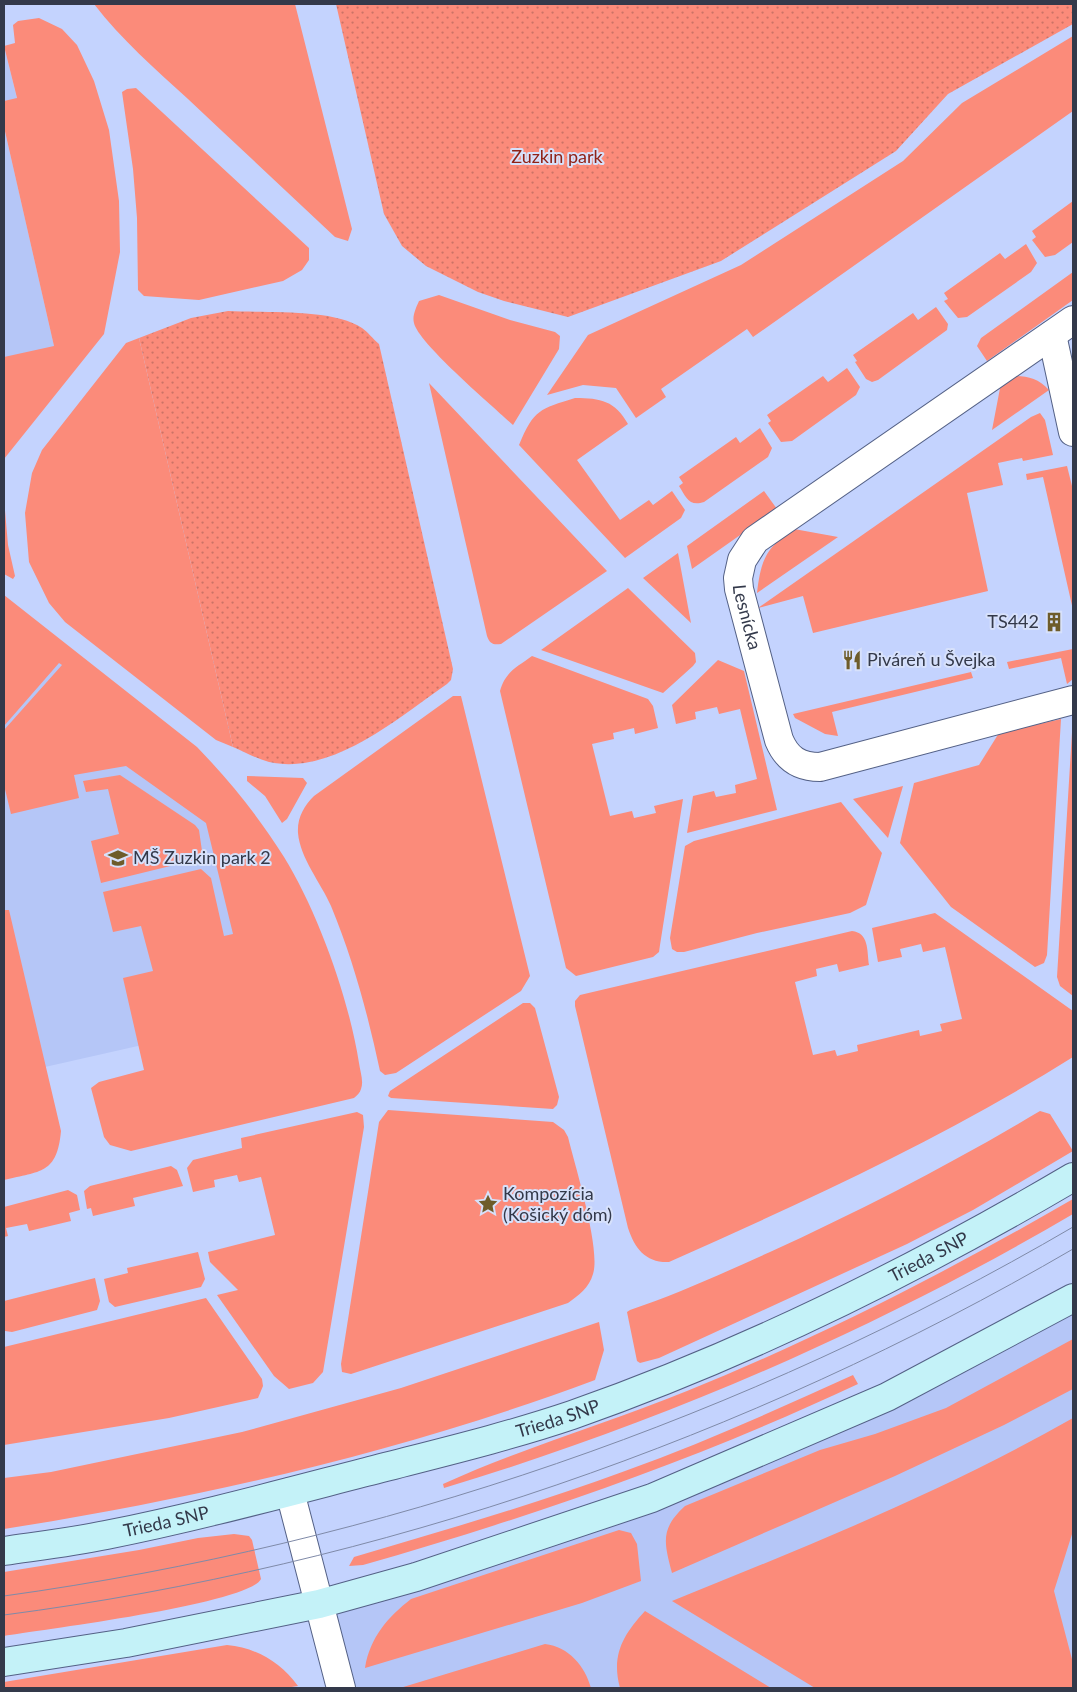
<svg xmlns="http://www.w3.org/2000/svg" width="1077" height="1692" font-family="Lato,sans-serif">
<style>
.built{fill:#b5c6f7}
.grass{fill:#fb8b7a}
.park{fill:url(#park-dots)}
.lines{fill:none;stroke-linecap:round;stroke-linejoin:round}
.street-casing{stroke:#546186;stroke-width:30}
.secondary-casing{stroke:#546186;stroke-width:30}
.street{stroke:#fff;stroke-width:28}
.secondary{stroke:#c4f2f8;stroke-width:28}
.tram{stroke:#7f8aa8;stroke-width:1}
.labels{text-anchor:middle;stroke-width:4;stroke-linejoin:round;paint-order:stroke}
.park-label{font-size:18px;fill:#902318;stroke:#d7e1fb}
.street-label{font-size:18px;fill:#33394a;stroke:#d7e1fb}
.poi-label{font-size:18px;fill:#33394a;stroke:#d7e1fb;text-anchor:start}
</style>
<defs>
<pattern id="park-dots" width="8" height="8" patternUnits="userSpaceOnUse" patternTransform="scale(1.25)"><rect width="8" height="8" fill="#fb8b7a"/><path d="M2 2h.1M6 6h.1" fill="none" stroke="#cc7366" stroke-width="1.8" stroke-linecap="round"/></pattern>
</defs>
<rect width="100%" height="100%" fill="#c4d3fe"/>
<path class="built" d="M4,46L17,99L4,101Z
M4,127L54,346L4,441Z
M4,619L215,785L270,1016L45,1067L4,973Z
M1073,1298V1688H340L319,1604L652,1498Z"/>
<path class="grass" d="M94,4H295L352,229L348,241L335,237C286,191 237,145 188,99C155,69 121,39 94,4Z
M39,18L62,29L77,45L94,81L109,130L119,201L120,252L104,334L4,459V357L54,346L4,127V101L17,98L4,46L15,43L13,25L18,21Z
M1073,36V111L753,337L747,329L661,389L666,397L636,418L616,388L583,385L547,395L588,335L741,265L903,161L962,103Z
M136,88L309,248V260L302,270L283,281L199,300L144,296L138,290L137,218L133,169L122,92L127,89Z
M1073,201V242L1055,255L1045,257L1032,240L1036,237L1032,231Z
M1026,244L1037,263L1031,272L967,317L958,318L944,301L948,299L944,293L1000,253L1005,259Z
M1073,272V300L987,361L977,346L981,338Z
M439,295L510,320L555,332L560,336L559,349L513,425C495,408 418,343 414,323C412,316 416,308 419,301Z
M936,307L948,324L947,330L878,380L872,382L866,379L855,362L857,361L853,355L913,313L918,320Z
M139,338L233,747L216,740L65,622L49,603L29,562L25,513L32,473L42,450L126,343Z
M847,368L860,387L856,395L792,441L781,442L768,423L771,421L767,415L823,376L828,382Z
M1012,376C1027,376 1038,378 1049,390L992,430L1001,383Z
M429,383L607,571L501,644C493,645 490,644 487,636Z
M575,398C601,398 615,401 628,424L577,460L620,520L649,500L653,505L672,491L685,510L681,518L625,558L519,445C534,409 540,409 575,398Z
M1040,413L1045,420L1053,455L1023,461L1022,458L998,463L1003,485L967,493L988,591L813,633L803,596L758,608L1031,417Z
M760,428L772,448L768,457L704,502C689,507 686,497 679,486L683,483L679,477L736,437L740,443Z
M1067,466L1073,490V610L1043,477L1027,480L1026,474Z
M764,491L777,509L692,569L687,546Z
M4,499L8,545L15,576L13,579L4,574Z
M794,529L838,537L757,593C761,561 765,548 794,529Z
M678,553L691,623L643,578Z
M628,588L695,653L696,662L693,666L663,693L541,650Z
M4,595L197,747C229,780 259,817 284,857C318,912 349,999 359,1063C360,1071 364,1081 361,1089C360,1093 357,1095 354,1098L131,1151L110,1145L104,1137L91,1088L99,1082L144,1070L123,978L153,971L141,926L113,932L103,892L201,869L211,878L224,936L233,934L206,823L126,766L74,775L79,798L11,814L4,785V730L62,665L59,663L4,726Z
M1073,649V679L1067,684L1061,658L1009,669L1007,662Z
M532,656L648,699L653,706L658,728L635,734L634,728L613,733L614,739L592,744L610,816L632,811L634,818L656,813L654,806L683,799L660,945L659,952L653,957L576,976L566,968L500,691C505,672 517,667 532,656Z
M718,660L744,671L777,810L687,833L693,796L714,791L716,797L736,793L735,785L757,779L740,709L719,714L717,707L695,712L696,719L676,724L672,705Z
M971,672L973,678L832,712L838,736L825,734L795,718L793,714Z
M453,696H461L530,976L521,991L396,1073L385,1075L380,1071C368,1015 353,959 331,906C321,883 300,858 298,833C297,818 304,806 314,796Z
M1073,716V996L1060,986L1057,977Z
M1061,719L1047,955L1044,963L1035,967L951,907L900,843L914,783L979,765L999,733Z
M120,775L195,825L199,830L203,858L101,883L91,841L119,834L108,789L86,792L83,781Z
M247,776L303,778L307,783L287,819L282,823L265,796L247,781Z
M903,786L888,838L853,799Z
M841,802L882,853L866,905L850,913L757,933L684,952H677L672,949L670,938L685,846L694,841Z
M4,910H9L61,1131C57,1174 41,1171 4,1180Z
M935,913L1073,1011V1057C944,1138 808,1200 669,1262C646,1263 635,1249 628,1228L575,1006V1001L580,995L852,931C869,933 867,950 869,965L839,972L837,964L816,969L817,976L795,982L813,1055L835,1050L837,1056L858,1051L857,1045L919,1030L920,1036L942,1031L940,1024L962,1019L945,947L923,952L921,944L900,949L902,957L878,962L872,928Z
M523,1003H530L535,1008L559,1097L557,1105L553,1109L391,1098L388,1096L390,1091Z
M388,1110L553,1122L564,1130L568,1137C575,1166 601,1249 593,1274C589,1288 579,1295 568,1303L351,1374L342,1372L341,1364L379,1122Z
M1040,1111L1050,1114L1073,1151L973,1210L907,1244L659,1358L640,1363L637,1361L627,1312L630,1310C678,1294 723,1273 770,1252C862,1210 953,1163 1040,1111Z
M357,1112L363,1115L364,1127L323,1372L313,1383L289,1389L274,1376L217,1295L238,1290L210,1262L208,1252L275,1235L261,1177L239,1182L237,1175L214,1180L215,1187L193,1192L187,1168L193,1160L242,1148L241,1138Z
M171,1166L177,1170L183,1186L133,1198L135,1206L93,1216L91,1208L87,1209L84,1191L90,1186Z
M68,1190L77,1195L80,1210L69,1213L71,1221L29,1231L27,1224L6,1228L8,1236L4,1237V1207Z
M1073,1199V1214C875,1330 663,1422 444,1488L443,1484C522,1448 606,1424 687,1391C820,1337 949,1271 1073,1199Z
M198,1252L205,1279L201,1287L115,1307L109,1302L104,1279L128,1273L127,1268Z
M95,1278L100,1301L97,1310L12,1332L5,1331L4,1301Z
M206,1298L262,1379L263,1386L258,1398L169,1418L4,1445V1347Z
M599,1322L604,1350L595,1380C405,1451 205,1497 4,1529V1478L51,1472L242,1432L401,1388Z
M1073,1339V1389L1004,1425L895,1476L672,1573C664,1542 660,1529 685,1506L820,1450L875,1434L946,1408Z
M853,1375L858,1384C698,1459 532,1517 363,1565L349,1566L354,1557C445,1530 536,1504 625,1471C703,1443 778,1409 853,1375Z
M1073,1418V1531L1054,1591L1073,1663V1688H815L672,1601C808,1546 945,1491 1073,1418Z
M619,1530L631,1533L637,1544L641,1581L582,1603L365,1668C370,1637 388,1617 411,1599Z
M234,1534L249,1536L252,1540L261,1579C249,1604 40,1630 4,1636V1572L139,1550L198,1538Z
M645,1611L771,1688H620C611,1655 623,1635 645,1611Z
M545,1644C569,1647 585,1666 591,1688H400Z
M227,1645C257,1648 280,1662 298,1686L285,1688H4V1682Z"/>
<path class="park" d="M336,4H1073V24L948,94L896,151L721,261L568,317L504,301L478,292L426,266L402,246L384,214Z
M228,311C263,313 334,308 362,328C368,332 373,339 379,344L453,669L451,680L447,684C398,718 332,776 269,762C257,759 245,752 233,747L139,338L191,318Z"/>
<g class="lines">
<defs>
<g id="street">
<path id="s1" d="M1073,320L755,540L742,560L738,578L739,589L779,740C787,759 799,767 820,767L1073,700"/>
<path d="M1052,335L1073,432"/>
<path d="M290,1492L341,1688"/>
</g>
<g id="secondary">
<path id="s2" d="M4,1551C38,1546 72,1542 106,1535C192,1518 277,1495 362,1473C431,1455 504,1438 572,1415C746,1354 915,1270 1073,1177"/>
<path d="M4,1662L126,1643L319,1604L416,1577L652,1498L887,1397L1073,1298"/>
</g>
</defs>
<use href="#street" class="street-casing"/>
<use href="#secondary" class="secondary-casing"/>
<use href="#street" class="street"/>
<use href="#secondary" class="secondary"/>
<path class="tram" d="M4,1596C379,1544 746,1418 1073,1227
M4,1615C379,1566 747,1439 1073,1249"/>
</g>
<defs>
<symbol id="building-bare" viewBox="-9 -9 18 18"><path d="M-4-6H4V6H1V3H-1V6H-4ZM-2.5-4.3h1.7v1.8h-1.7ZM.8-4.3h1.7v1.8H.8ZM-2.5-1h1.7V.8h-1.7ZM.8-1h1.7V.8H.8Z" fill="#6e5c2a" stroke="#d7e1fb" stroke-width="2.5" paint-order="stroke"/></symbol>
<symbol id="restaurant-bare" viewBox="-9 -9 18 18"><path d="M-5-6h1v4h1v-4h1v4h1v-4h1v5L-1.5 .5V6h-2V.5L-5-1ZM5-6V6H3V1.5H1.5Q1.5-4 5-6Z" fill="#6e5c2a" stroke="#d7e1fb" stroke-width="2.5" paint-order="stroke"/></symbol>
<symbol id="school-bare" viewBox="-9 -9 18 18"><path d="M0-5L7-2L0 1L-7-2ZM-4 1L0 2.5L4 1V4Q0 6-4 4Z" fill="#6e5c2a" stroke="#d7e1fb" stroke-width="2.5" paint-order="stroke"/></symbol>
<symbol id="sight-bare" viewBox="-9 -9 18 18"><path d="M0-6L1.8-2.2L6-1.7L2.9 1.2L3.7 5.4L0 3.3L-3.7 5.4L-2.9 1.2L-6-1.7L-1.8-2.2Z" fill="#6e5c2a" stroke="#d7e1fb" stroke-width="2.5" paint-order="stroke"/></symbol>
</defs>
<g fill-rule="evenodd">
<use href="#building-bare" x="1040" y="608" width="28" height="28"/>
<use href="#restaurant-bare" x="838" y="646" width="28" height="28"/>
<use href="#school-bare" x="104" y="844" width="28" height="28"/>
<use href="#sight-bare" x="474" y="1190" width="28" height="28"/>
</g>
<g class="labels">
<g class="park-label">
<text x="557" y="163">Zuzkin park</text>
</g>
<g class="street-label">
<text dy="6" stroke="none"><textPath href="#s1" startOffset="469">Lesnícka</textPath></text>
<text dy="6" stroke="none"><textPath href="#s2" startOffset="975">Trieda SNP</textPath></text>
<text dy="6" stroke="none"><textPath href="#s2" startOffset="570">Trieda SNP</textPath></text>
<text dy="6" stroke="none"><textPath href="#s2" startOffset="165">Trieda SNP</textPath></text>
</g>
<g class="poi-label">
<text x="1039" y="628" text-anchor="end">TS442</text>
<text x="867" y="666">Piváreň u Švejka</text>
<text x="133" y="864">MŠ Zuzkin park 2</text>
<text x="503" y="1200">Kompozícia<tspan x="503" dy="21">(Košický dóm)</tspan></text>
</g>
</g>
<rect width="1077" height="1692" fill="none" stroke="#33394a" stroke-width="10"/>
</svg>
